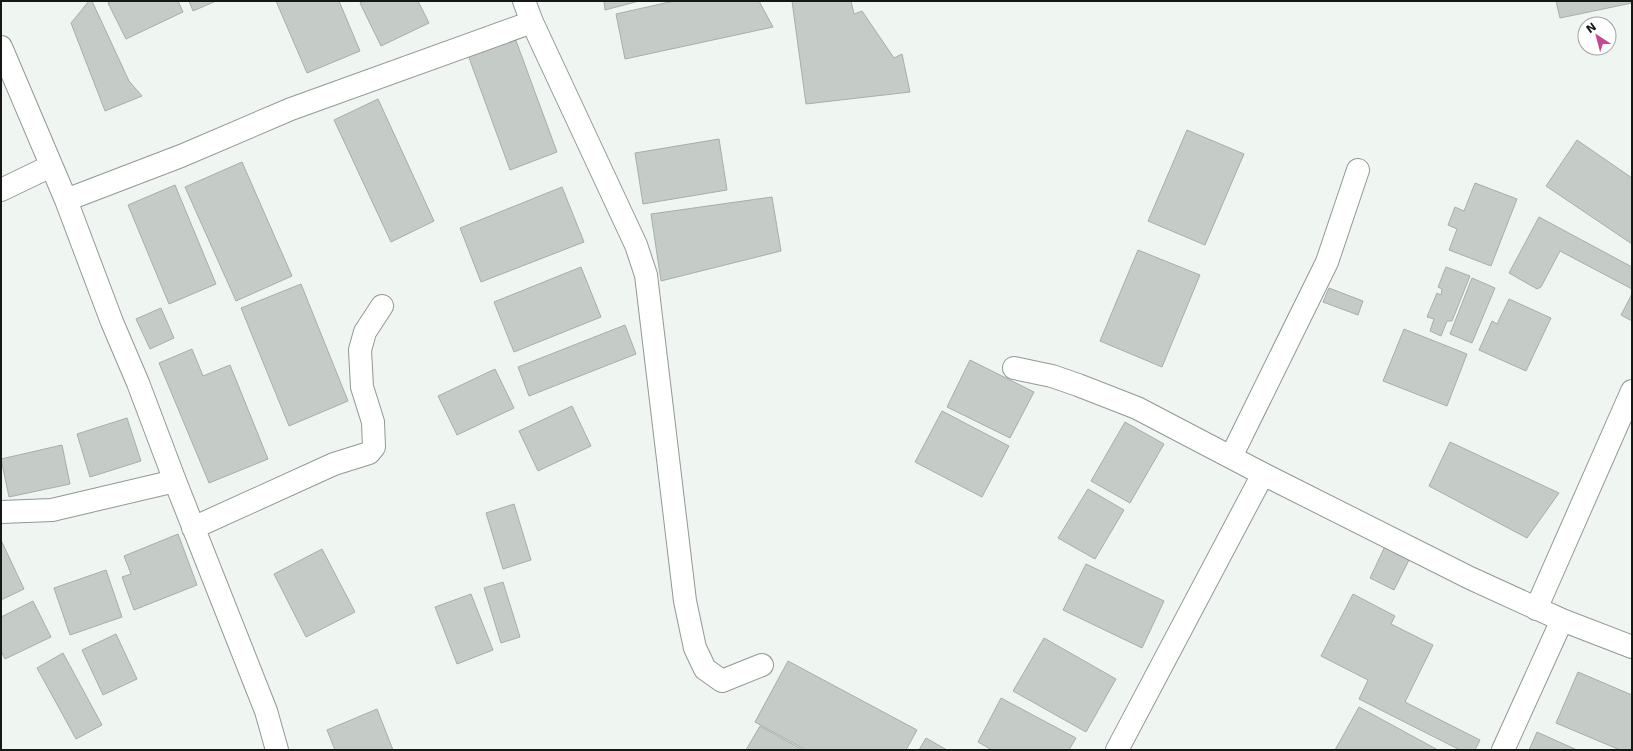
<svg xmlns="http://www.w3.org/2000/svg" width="1633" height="751" font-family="'DejaVu Sans',sans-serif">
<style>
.building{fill:#c5cbc7;stroke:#a8aeaa}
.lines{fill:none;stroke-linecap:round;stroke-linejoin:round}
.minor-casing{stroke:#939894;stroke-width:24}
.minor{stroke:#fff;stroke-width:22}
</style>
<rect width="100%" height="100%" fill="#eff5f1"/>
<path class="building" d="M89,1H92L129,81L142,96L105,111L71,23Z
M112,1H178L183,12L126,39L108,3Z
M189,1H216L193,11Z
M276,1H339L360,51L307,73Z
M365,1H418L429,23L381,46L360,3Z
M604,1H639L605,10Z
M674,1H759L773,27L625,59L616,14Z
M792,1H851L854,14L862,11L894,58L902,54L910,92L806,104Z
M1556,1H1632V3L1560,18Z
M515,38L557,152L510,170L468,55Z
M378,99L434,221L391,242L334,120Z
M1187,130L1244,154L1205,245L1148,221Z
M719,139L727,190L643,204L635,153Z
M1577,140L1632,178V244L1546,186Z
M242,162L292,276L236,301L185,187Z
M1475,183L1517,199L1491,266L1449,250L1457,229L1448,225L1455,207L1464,211Z
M175,185L216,284L169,304L128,205Z
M562,187L584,242L481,282L460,228Z
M772,197L781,251L661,281L651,214Z
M1539,217L1632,267V289L1560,251L1541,287L1537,289L1509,273Z
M1138,250L1200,275L1162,367L1100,341Z
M581,267L601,317L514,352L494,302Z
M1446,267L1470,276L1452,321H1447L1441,336L1430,331L1434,319L1427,317L1437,293L1441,295L1442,289L1438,287Z
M1472,278L1495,288L1472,343L1450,334Z
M301,284L348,401L289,426L241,308Z
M1329,288L1363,301L1358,315L1323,302Z
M1632,294V321L1621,315Z
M1509,299L1551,318L1526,371L1479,350L1492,321L1497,324Z
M161,308L174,338L150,349L136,319Z
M625,325L636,354L529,396L518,367Z
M1404,329L1467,354L1447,406L1383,381Z
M192,349L203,376L230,365L268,459L209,483L159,363Z
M970,360L1034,392L1010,438L947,407Z
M495,369L514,408L457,435L438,396Z
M572,406L591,446L538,471L519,431Z
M942,411L1009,446L982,497L915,462Z
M127,418L141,461L90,477L77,434Z
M1125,422L1164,444L1130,503L1091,481Z
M1450,442L1559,493L1527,538L1429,486Z
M62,445L70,484L9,497L1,459Z
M1088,489L1124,510L1095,559L1058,538Z
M514,504L531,560L503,569L486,513Z
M178,534L197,585L134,610L122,577L131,574L124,556Z
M1,540L24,589L1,600Z
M1387,542L1412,554L1394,590L1370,578Z
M322,549L355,612L306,637L274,574Z
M1086,564L1164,601L1142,648L1063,610Z
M106,570L122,617L70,635L54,588Z
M503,582L520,637L501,643L484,588Z
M471,594L493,650L457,664L435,607Z
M1353,594L1395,616L1391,624L1433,645L1405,702L1480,740L1475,750H1460L1359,699L1368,680L1321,656Z
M33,601L51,637L5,659L1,651V617Z
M116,634L137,679L103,695L82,650Z
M1044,638L1116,679L1086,732L1013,691Z
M63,653L102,725L76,739L37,668Z
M788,661L917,730L906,750H806L755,722Z
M1578,672L1632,695V750H1620L1556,723Z
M1001,698L1076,738L1069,750H992L978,742Z
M1359,707L1438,750H1335Z
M377,709L393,750H335L327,730Z
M760,726L803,750H746Z
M1537,732L1577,750H1529Z
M926,738L947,750H919Z"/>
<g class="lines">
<defs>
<path id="minor" d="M524,1L532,22L636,245L646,275L685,601L695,648L705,669L722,681L762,665
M1,47L66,200L112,322L138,383L175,481L266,711L277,750
M1,190L51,166
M66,200L181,156L291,109L532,22
M1014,368L1052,376L1078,385L1137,408L1263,474L1470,578L1562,620L1632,647
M1231,457L1327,262L1358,170
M1,512L52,510L175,481
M193,528L334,464L369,453L374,447L373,422L362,387L360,350L365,332L382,306
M1536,609L1632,391
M1117,750L1263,474
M1503,750L1562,620"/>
</defs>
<use href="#minor" class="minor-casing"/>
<use href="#minor" class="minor"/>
</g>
<rect width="1633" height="751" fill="none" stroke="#161816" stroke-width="4"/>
<g transform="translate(1597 36) rotate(324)"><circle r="19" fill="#ffffff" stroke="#a2a3a2"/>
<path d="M0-3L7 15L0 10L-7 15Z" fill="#c64794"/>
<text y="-6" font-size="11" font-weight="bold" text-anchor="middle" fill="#161816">N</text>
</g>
</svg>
